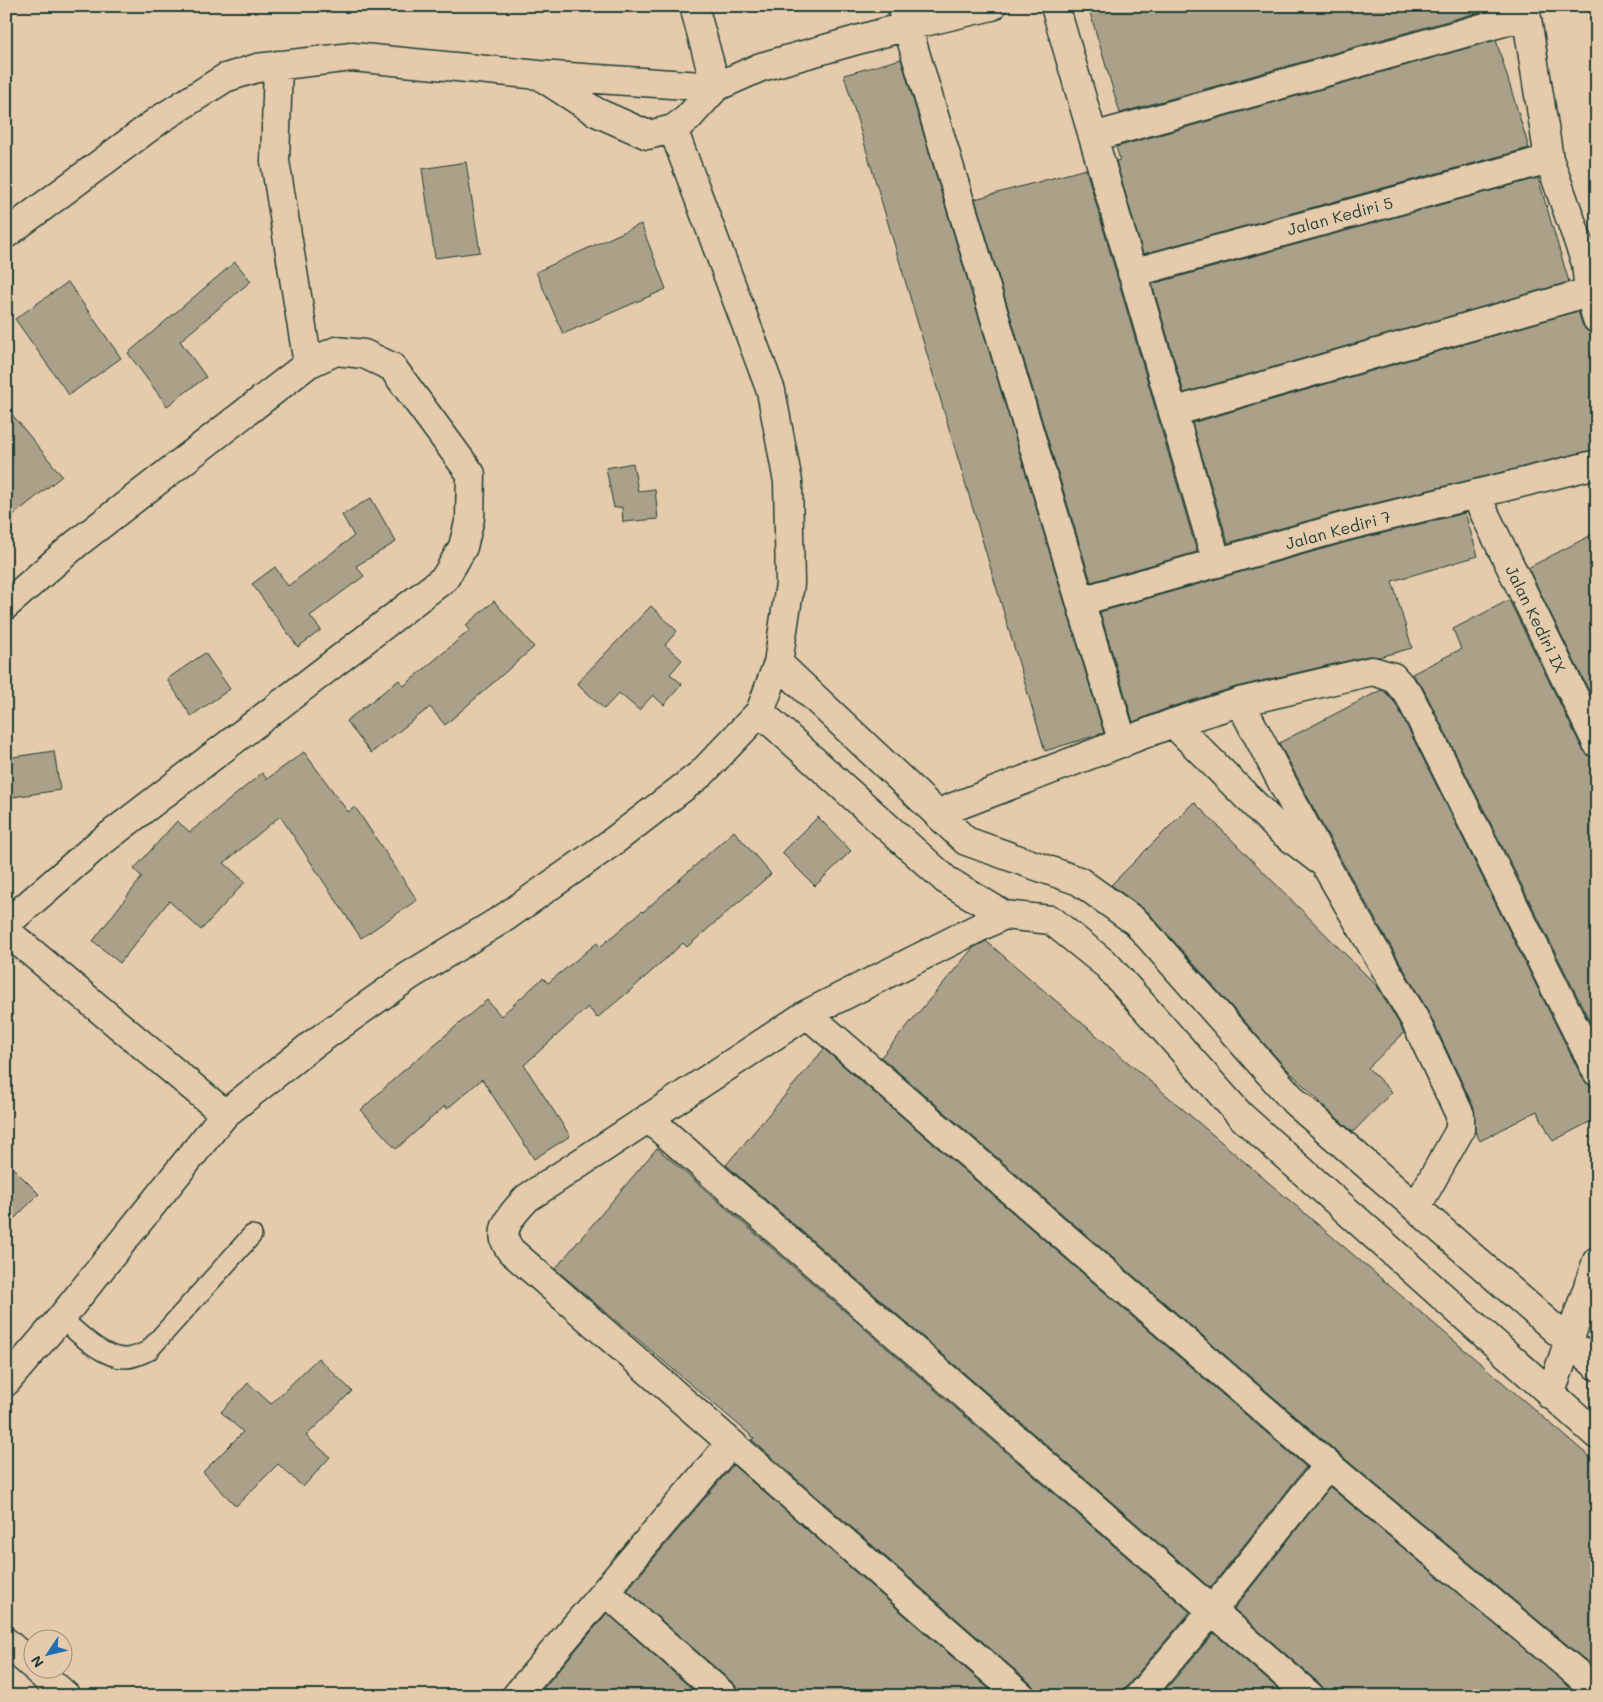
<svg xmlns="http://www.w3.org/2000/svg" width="1603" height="1702" font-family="Mali,sans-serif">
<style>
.building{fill:#aba189;stroke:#1f3d34}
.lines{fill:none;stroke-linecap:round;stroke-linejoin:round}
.service-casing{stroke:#1f3d34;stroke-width:22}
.minor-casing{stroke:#1f3d34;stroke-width:31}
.service{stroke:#e5cbac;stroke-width:19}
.minor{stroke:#e5cbac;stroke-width:28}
.labels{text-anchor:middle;stroke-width:5;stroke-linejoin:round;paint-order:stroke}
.street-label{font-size:16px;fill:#1f3d34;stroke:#e5cbac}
</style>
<rect width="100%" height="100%" fill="#e5cbac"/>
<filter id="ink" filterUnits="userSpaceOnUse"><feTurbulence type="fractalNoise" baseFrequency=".02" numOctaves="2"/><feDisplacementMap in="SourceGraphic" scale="10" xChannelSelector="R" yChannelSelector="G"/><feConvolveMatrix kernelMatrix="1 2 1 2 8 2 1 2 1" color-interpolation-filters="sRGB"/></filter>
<g filter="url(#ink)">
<path class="building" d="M1088,6H1486L1487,10L1120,113Z
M1496,40L1529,148L1143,254L1116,161L1120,160L1116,147Z
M901,59L1104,733L1045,751L844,75Z
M466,162L480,252L435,258L422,169Z
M1086,169L1197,552L1091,582L975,199Z
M1538,178L1569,282L1184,393L1152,284Z
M641,224L666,289L563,334L536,272Z
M235,262L251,281L180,341L206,377L167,406L128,353Z
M68,282L121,358L69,395L15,319Z
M1578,311L1582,324L1586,330L1591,333L1597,351V449L1339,512L1228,543L1192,423Z
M6,407L62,476L6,521Z
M633,463L638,491L655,489L658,519L623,522L622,507L614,508L606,468Z
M371,498L396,542L356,566L364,576L310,616L321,630L298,647L252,584L275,567L288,586L354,536L342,515Z
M1465,513L1478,556L1392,581L1412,648L1379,657L1368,656L1236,687L1168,708L1133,722L1100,612L1347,542Z
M1597,532V707L1528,568Z
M1509,600L1583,750L1589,756L1597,758V1036L1423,688L1412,674L1461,649L1453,629Z
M494,601L534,647L445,725L430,707L371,753L346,721L399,680L404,686L470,630L466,625Z
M651,606L677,631L665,645L682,660L670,674L682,684L664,705L653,695L639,710L619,693L604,709L577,683Z
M205,653L230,689L191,716L167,679Z
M1381,690L1384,691L1396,704L1583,1079L1589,1085L1597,1088V1118L1553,1141L1537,1111L1480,1141L1475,1131L1474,1108L1428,1011L1340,858L1279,743Z
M54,751L60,790L6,798V758Z
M304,752L348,812L355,807L417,900L361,938L280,816L224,863L245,882L201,930L169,901L120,963L93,941L142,877L134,869L177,821L190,832L262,773L267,779Z
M1194,802L1377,986L1400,1025L1404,1033L1368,1068L1392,1092L1353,1132L1329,1111L1284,1066L1148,912L1111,885Z
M818,817L851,851L815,886L782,853Z
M734,831L771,874L687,947L683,943L633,988L597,1018L588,1007L524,1065L570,1136L534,1159L482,1079L447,1109L445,1106L396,1149L361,1110L395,1078L487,1000L501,1016L543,978L548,983L597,943L600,947L642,911L643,912Z
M986,941L1597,1463V1655L1590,1664L1338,1453L881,1057L973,948Z
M824,1049L1306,1467L1210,1588L726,1165Z
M657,1148L1190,1612L1127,1686L1124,1696H1036V1690L1031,1684L752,1440L754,1438L555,1269Z
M6,1161L39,1194L6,1227Z
M318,1358L352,1391L306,1436L330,1457L303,1487L278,1464L236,1506L203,1472L243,1432L221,1412L248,1383L271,1404Z
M733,1465L997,1696H739V1691L734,1684L627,1590Z
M1330,1487L1570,1687L1563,1696H1325V1691L1320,1684L1234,1609Z
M607,1613L700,1696H537Z
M1214,1633L1286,1696H1160Z"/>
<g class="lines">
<defs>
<path id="service" d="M61,1318C77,1332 103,1359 126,1358C134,1358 141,1354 148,1351L252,1235"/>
<path id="minor" d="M694,6L716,87L761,67L907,26L992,6
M901,6L1123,743
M1055,6L1217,563
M1525,6L1549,159L1586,263L1589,292L1597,319
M278,65L275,161L308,364
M1093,137L1525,16
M6,234L159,120L225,78L257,68L352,57L539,75L716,87L687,119L673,129L648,135L596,112L539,75
M1132,273L1549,159
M1173,412L1589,292
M1475,494L1597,743
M1081,601L1343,527L1597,464
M6,605L76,544L308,364L336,351L364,354L392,367L471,474L470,518L463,547L445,578L96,846L6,924
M778,663L966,841L1079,881L1136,922L1295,1102L1597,1366
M1240,702L1326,866L1414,1018L1460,1115V1130L1416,1208
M760,712L946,880L1004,915L1051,920L1108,966L1240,1115L1597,1435
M1173,723L1279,829L1319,860
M938,813L1173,723L1240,702L1372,671L1393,677L1409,695L1597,1072
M1004,915L807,1014L527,1198C517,1209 501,1224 505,1240C506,1244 509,1248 511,1251L1021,1696
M6,931L225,1114
M807,1014L1328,1465L1597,1690
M648,1118L1310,1696
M6,1382L61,1318L225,1114L312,1045L409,976L504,918L611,843L702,773L760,712L778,663L790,584L788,482L771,391L673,129
M1550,1395L1597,1261
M605,1591L724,1696
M6,1642L32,1665
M37,1670L66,1696
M516,1696L730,1444
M1139,1696L1212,1611L1328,1465"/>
</defs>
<use href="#service" class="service-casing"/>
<use href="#minor" class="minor-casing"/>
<use href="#service" class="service"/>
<use href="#minor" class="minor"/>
</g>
</g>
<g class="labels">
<g class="street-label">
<text transform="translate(1340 216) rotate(-15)" y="6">Jalan Kediri 5</text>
<text transform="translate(1338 530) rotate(-15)" y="6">Jalan Kediri 7</text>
<text transform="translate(1536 619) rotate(64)" y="6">Jalan Kediri IX</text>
</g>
</g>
<rect width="1603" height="1702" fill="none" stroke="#e5cbac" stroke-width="25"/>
<rect x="12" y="12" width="1578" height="1677" fill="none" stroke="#1f3d34" stroke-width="2" filter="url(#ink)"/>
<g transform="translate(48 1654) rotate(235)"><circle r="24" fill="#e5cbac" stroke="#96927c"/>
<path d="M0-4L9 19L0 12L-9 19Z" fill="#1f6fb2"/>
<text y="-8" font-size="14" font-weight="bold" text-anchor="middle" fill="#1f3d34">N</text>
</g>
</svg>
